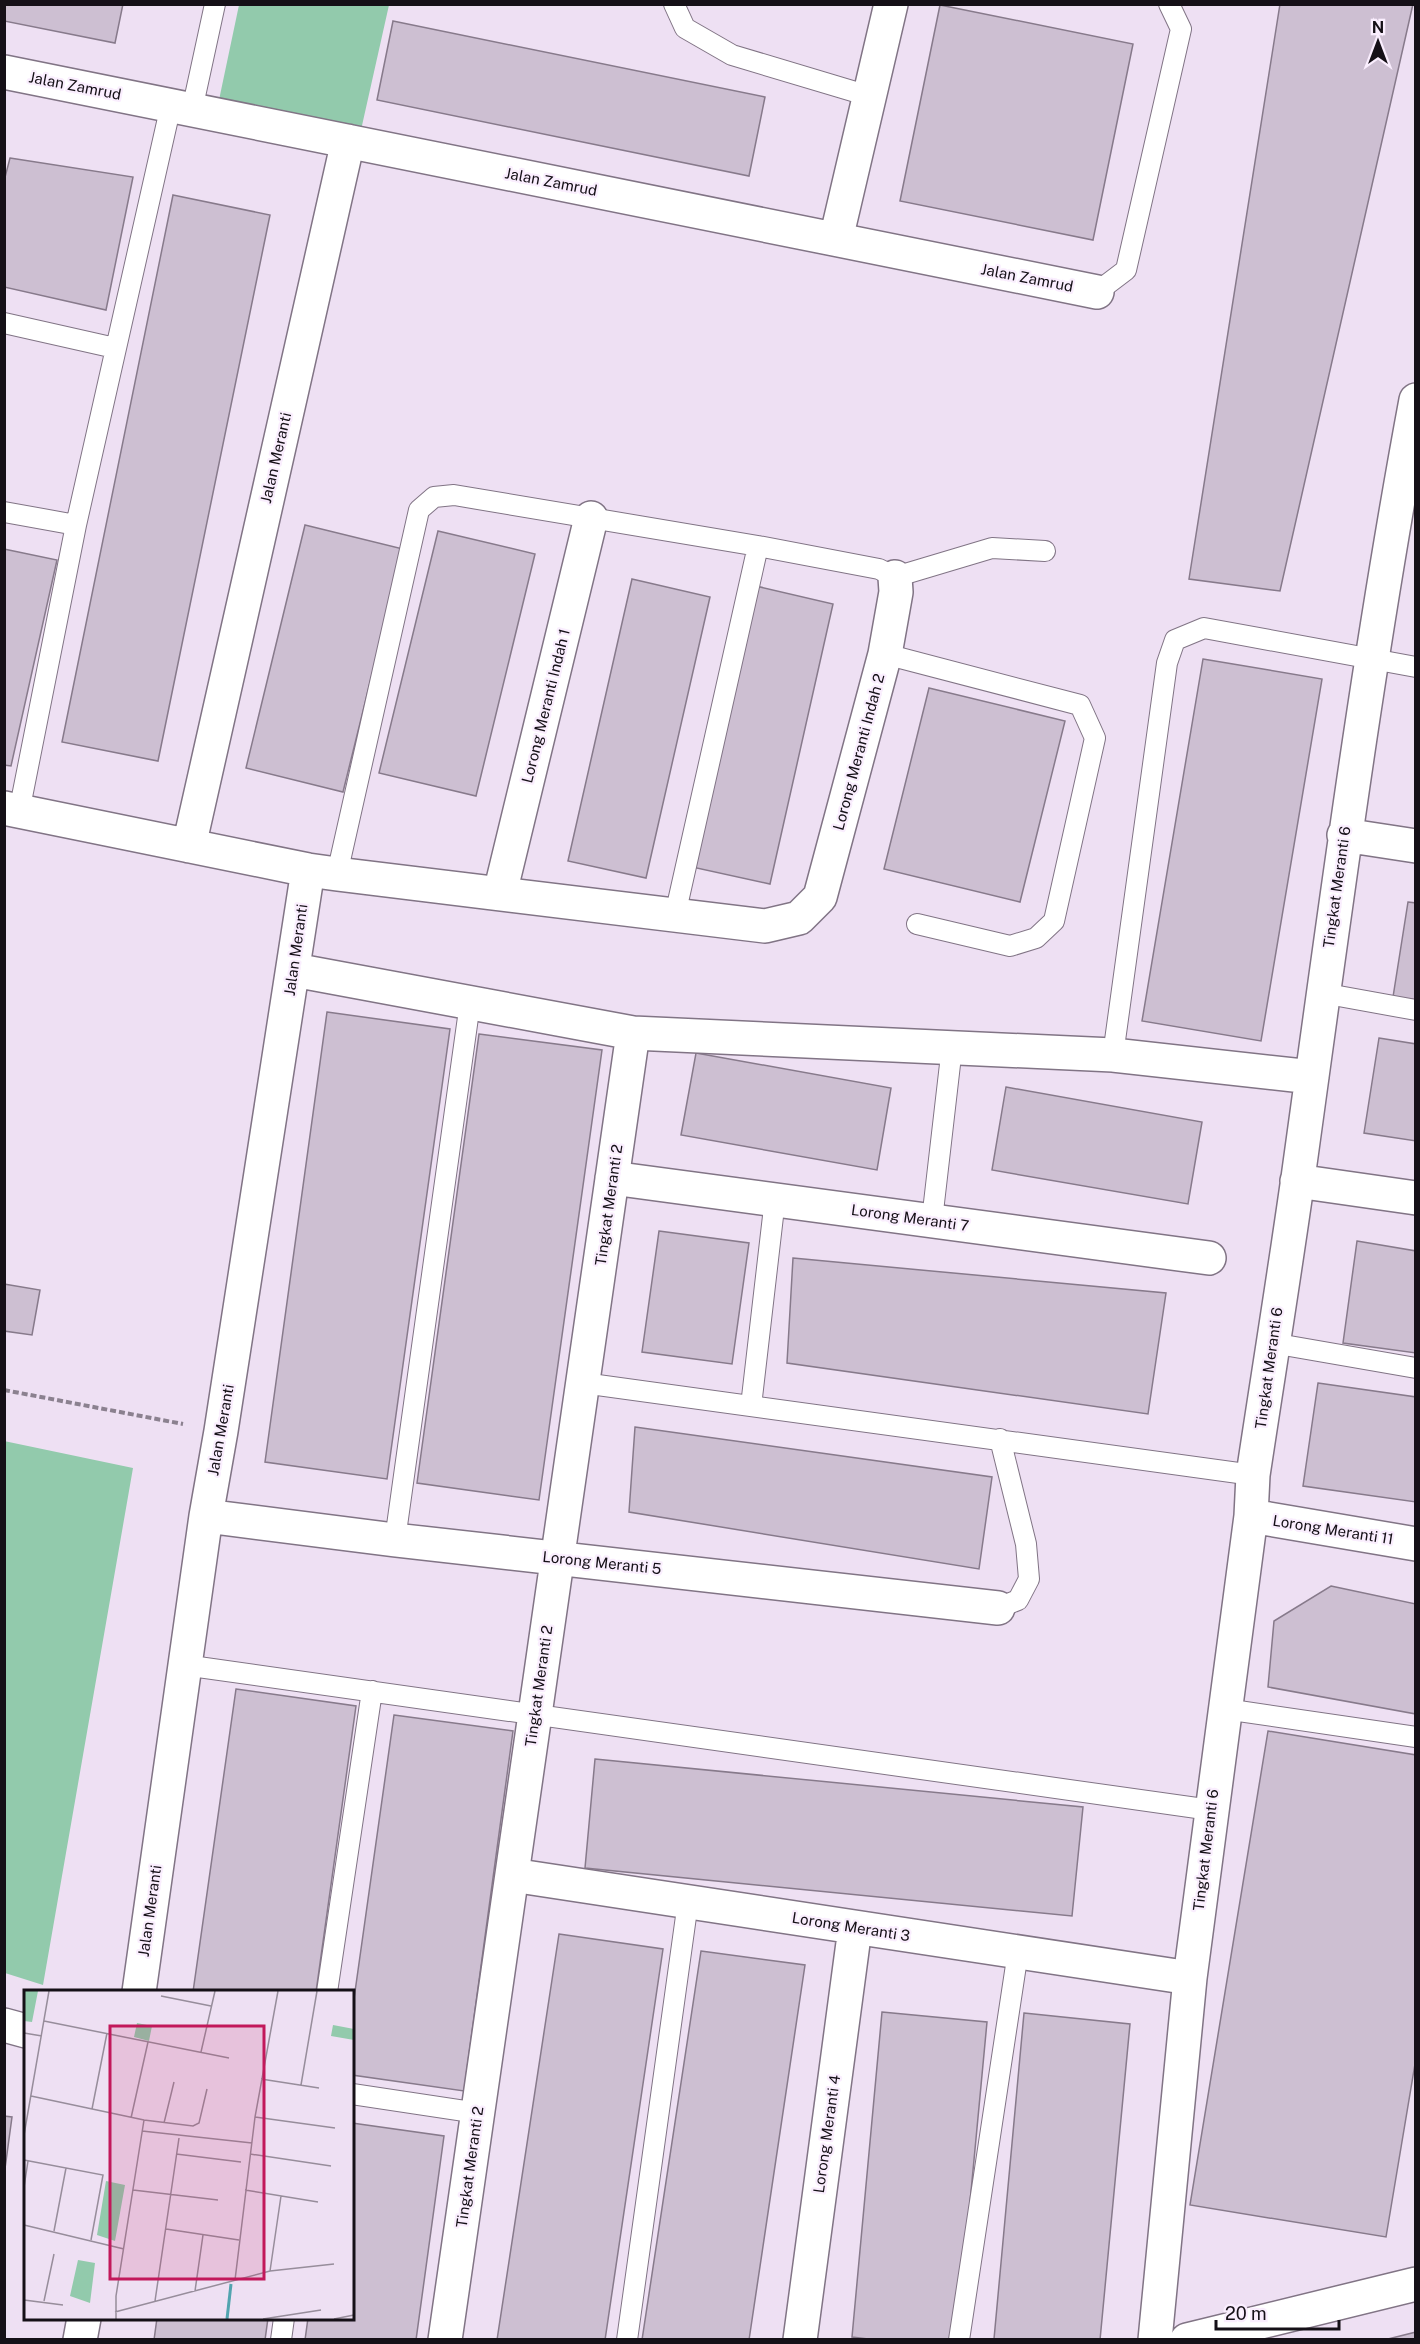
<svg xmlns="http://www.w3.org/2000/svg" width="1420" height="2344" font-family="'Public Sans',sans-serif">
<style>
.green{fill:#92caac}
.building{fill:#cdbfd2;stroke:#877a8b;stroke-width:1.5}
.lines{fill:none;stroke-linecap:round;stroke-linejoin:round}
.lane-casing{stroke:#817485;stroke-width:22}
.street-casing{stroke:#817485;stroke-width:36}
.path{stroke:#8b818f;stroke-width:4;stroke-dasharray:6 3;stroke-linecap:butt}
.lane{stroke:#fff;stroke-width:20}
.street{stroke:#fff;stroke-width:33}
.labels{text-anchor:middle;stroke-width:4.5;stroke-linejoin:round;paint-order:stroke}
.street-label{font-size:15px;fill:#151017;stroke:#faeefe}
.inset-river{fill:none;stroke:#52a4af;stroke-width:3}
.inset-road{fill:none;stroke:#978d9b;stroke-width:1.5}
.view{fill:#c2185b;fill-opacity:0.15;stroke:#c2185b;stroke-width:3}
.inset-edge{fill:none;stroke:#151017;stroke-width:3}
</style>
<rect width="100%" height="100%" fill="#eee0f3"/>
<path class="green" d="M239,5H389L361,130L219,100Z
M4,1441L133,1468L43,1985L5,1973Z"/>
<path class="building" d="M4,4H123L115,43L4,21Z
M1280,4H1413L1280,591L1189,579Z
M940,5L1133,44L1093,240L900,201Z
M393,21L765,97L749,176L377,100Z
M10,158L133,177L106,310L4,287V181Z
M173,195L270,215L158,761L62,742Z
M305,525L403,549L343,792L246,768Z
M438,531L535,554L476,796L379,773Z
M4,549L57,560L11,766L4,765Z
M632,579L710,597L646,878L568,861Z
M756,586L833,604L770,884L692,867Z
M1203,659L1322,679L1261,1041L1142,1021Z
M929,688L1065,721L1020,902L884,869Z
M1408,902L1416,903V1000L1393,997Z
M327,1012L450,1029L387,1479L265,1462Z
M479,1034L602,1050L539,1500L417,1483Z
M1379,1038L1416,1044V1141L1364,1133Z
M696,1053L891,1088L877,1170L681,1135Z
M1006,1087L1202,1122L1188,1204L992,1170Z
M659,1231L749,1243L732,1364L642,1352Z
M1357,1241L1416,1251V1353L1343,1343Z
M793,1258L1166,1293L1148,1414L787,1363Z
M4,1284L40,1290L32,1335L4,1331Z
M1318,1383L1416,1397V1502L1303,1486Z
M635,1427L992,1477L979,1569L629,1512Z
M1331,1586L1416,1604V1714L1268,1687L1274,1621Z
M236,1689L356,1706L316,1992H193Z
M394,1715L513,1731L464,2091L352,2075V2013Z
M1268,1731L1416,1755V2058L1386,2237L1190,2205Z
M595,1759L1083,1807L1072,1916L585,1868Z
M559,1934L663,1949L605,2340H497Z
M701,1951L805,1965L749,2340H642Z
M882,2012L987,2022L957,2340H876L852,2337Z
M1024,2013L1130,2024L1100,2340L994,2339Z
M4,2116L12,2117L4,2176Z
M352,2123L444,2136L416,2340H305L308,2318H352Z
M157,2318H268L265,2340H154Z
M1416,2332V2340H1384Z"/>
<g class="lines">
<defs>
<path id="lane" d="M674,4L685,28L732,55L869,96
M192,110L215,4
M1097,292L1126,270L1181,29L1169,4
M4,323L115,348
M4,512L76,525
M885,654L1080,705L1095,738L1054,921L1036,938L1010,946L917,924
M19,812L76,525L171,105
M337,874L419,510L434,497L454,495L758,546L879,569L895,577L992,548L1045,551
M675,915L758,546
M1322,993L1416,1010
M1113,1055L1167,663L1175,640L1204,628L1416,667
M932,1220L952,1047
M1272,1343L1416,1368
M583,1383L1253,1475
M751,1406L775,1199
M395,1540L470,1003
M998,1608L1018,1600L1029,1579L1026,1544L1000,1439
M184,1665L1211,1810
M1225,1709L1416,1737
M327,1992L372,1691
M352,2094L478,2113
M281,2340L284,2318
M627,2340L688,1902
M959,2340L1018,1952"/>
<path id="street" d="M4,72L1097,292
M836,239L891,4
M4,808L308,870L337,874L765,926L799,918L820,897L885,654L896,592L895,577
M1344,835L1416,846
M189,846L348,141
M500,893L591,518
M294,970L633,1033L1113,1055L1312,1077
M612,1178L1209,1258
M1297,1181L1416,1198
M206,1516L395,1540L998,1608
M1251,1516L1416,1544
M512,1875L1190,1978
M139,1992L206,1516L221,1431L308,870
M4,2025L26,2031
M80,2340L84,2318
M445,2340L633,1033
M800,2340L855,1928
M1155,2340L1190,1978L1251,1516L1253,1475C1268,1376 1284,1277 1298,1178C1334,918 1368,658 1416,400
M1187,2340L1416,2284"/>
</defs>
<use href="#lane" class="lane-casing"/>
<use href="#street" class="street-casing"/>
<path class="path" d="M4,1390L183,1424"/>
<use href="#lane" class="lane"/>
<use href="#street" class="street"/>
</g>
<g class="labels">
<g class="street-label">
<text transform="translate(75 86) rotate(11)" y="5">Jalan Zamrud</text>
<text transform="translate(551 182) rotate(11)" y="5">Jalan Zamrud</text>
<text transform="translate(1027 278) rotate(11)" y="5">Jalan Zamrud</text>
<text transform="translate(276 458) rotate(-77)" y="5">Jalan Meranti</text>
<text transform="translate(546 706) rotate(-76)" y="5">Lorong Meranti Indah 1</text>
<text transform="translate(859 752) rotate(-75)" y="5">Lorong Meranti Indah 2</text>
<text transform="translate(1337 887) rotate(-82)" y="5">Tingkat Meranti 6</text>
<text transform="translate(296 950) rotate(-82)" y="5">Jalan Meranti</text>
<text transform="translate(609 1205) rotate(-82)" y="5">Tingkat Meranti 2</text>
<text transform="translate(910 1218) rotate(8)" y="5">Lorong Meranti 7</text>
<text transform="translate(1269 1368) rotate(-82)" y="5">Tingkat Meranti 6</text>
<text transform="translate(221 1430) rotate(-80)" y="5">Jalan Meranti</text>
<text transform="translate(1333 1530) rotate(9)" y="5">Lorong Meranti 11</text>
<text transform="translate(602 1563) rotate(6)" y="5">Lorong Meranti 5</text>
<text transform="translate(539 1686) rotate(-82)" y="5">Tingkat Meranti 2</text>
<text transform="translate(1206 1850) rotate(-83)" y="5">Tingkat Meranti 6</text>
<text transform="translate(150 1911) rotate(-82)" y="5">Jalan Meranti</text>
<text transform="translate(851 1927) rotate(9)" y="5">Lorong Meranti 3</text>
<text transform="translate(827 2134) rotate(-82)" y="5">Lorong Meranti 4</text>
<text transform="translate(470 2167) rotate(-82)" y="5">Tingkat Meranti 2</text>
</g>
</g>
<g transform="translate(24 1990)">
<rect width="330" height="330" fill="#eee0f3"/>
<path d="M0,1H14L8,32L0,31ZM113,33L128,36L125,51L110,47ZM309,35L330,39V50L307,46ZM82,191L101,195L91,251L73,245ZM54,270L71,273L66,313L46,306Z" fill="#92caac"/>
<path class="inset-river" d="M203,329L207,294"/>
<path class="inset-road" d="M137,6L187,16M20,31L205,68M0,43L18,46M177,62L191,1M237,89L295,98M277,95L293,1M7,106L120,130L169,136L175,133L183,99M68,119L83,43M231,127L311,138M107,128L124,52M140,133L150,92M118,141L228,153M0,145L25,1M152,164L217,172M226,164L307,176M0,170L79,185L67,250M0,197L4,171M109,200L194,210M221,200L294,212M0,235L100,259M142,239L215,250M30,241L42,178M246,281L257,206M211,290L231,127L254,1M171,301L179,245M0,310L39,315M20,311L30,264M131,311L155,148M91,322L246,281L310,274M92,329V306L120,130M239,329L297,320M310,329L330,325"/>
<path class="view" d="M86,36H240V289H86Z"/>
<rect width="330" height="330" class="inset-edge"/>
</g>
<rect width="1420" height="2344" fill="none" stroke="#151017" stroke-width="12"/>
<g transform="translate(1378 42)" stroke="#faeefe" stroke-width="4.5" paint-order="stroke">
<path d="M0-4.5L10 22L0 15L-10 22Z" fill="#151017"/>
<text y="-9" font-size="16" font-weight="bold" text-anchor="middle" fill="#151017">N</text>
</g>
<path d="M1216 2320v9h123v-9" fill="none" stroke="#151017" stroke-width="3"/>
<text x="1225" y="2320" font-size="18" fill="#151017" stroke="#faeefe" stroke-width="4.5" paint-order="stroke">20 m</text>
</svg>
